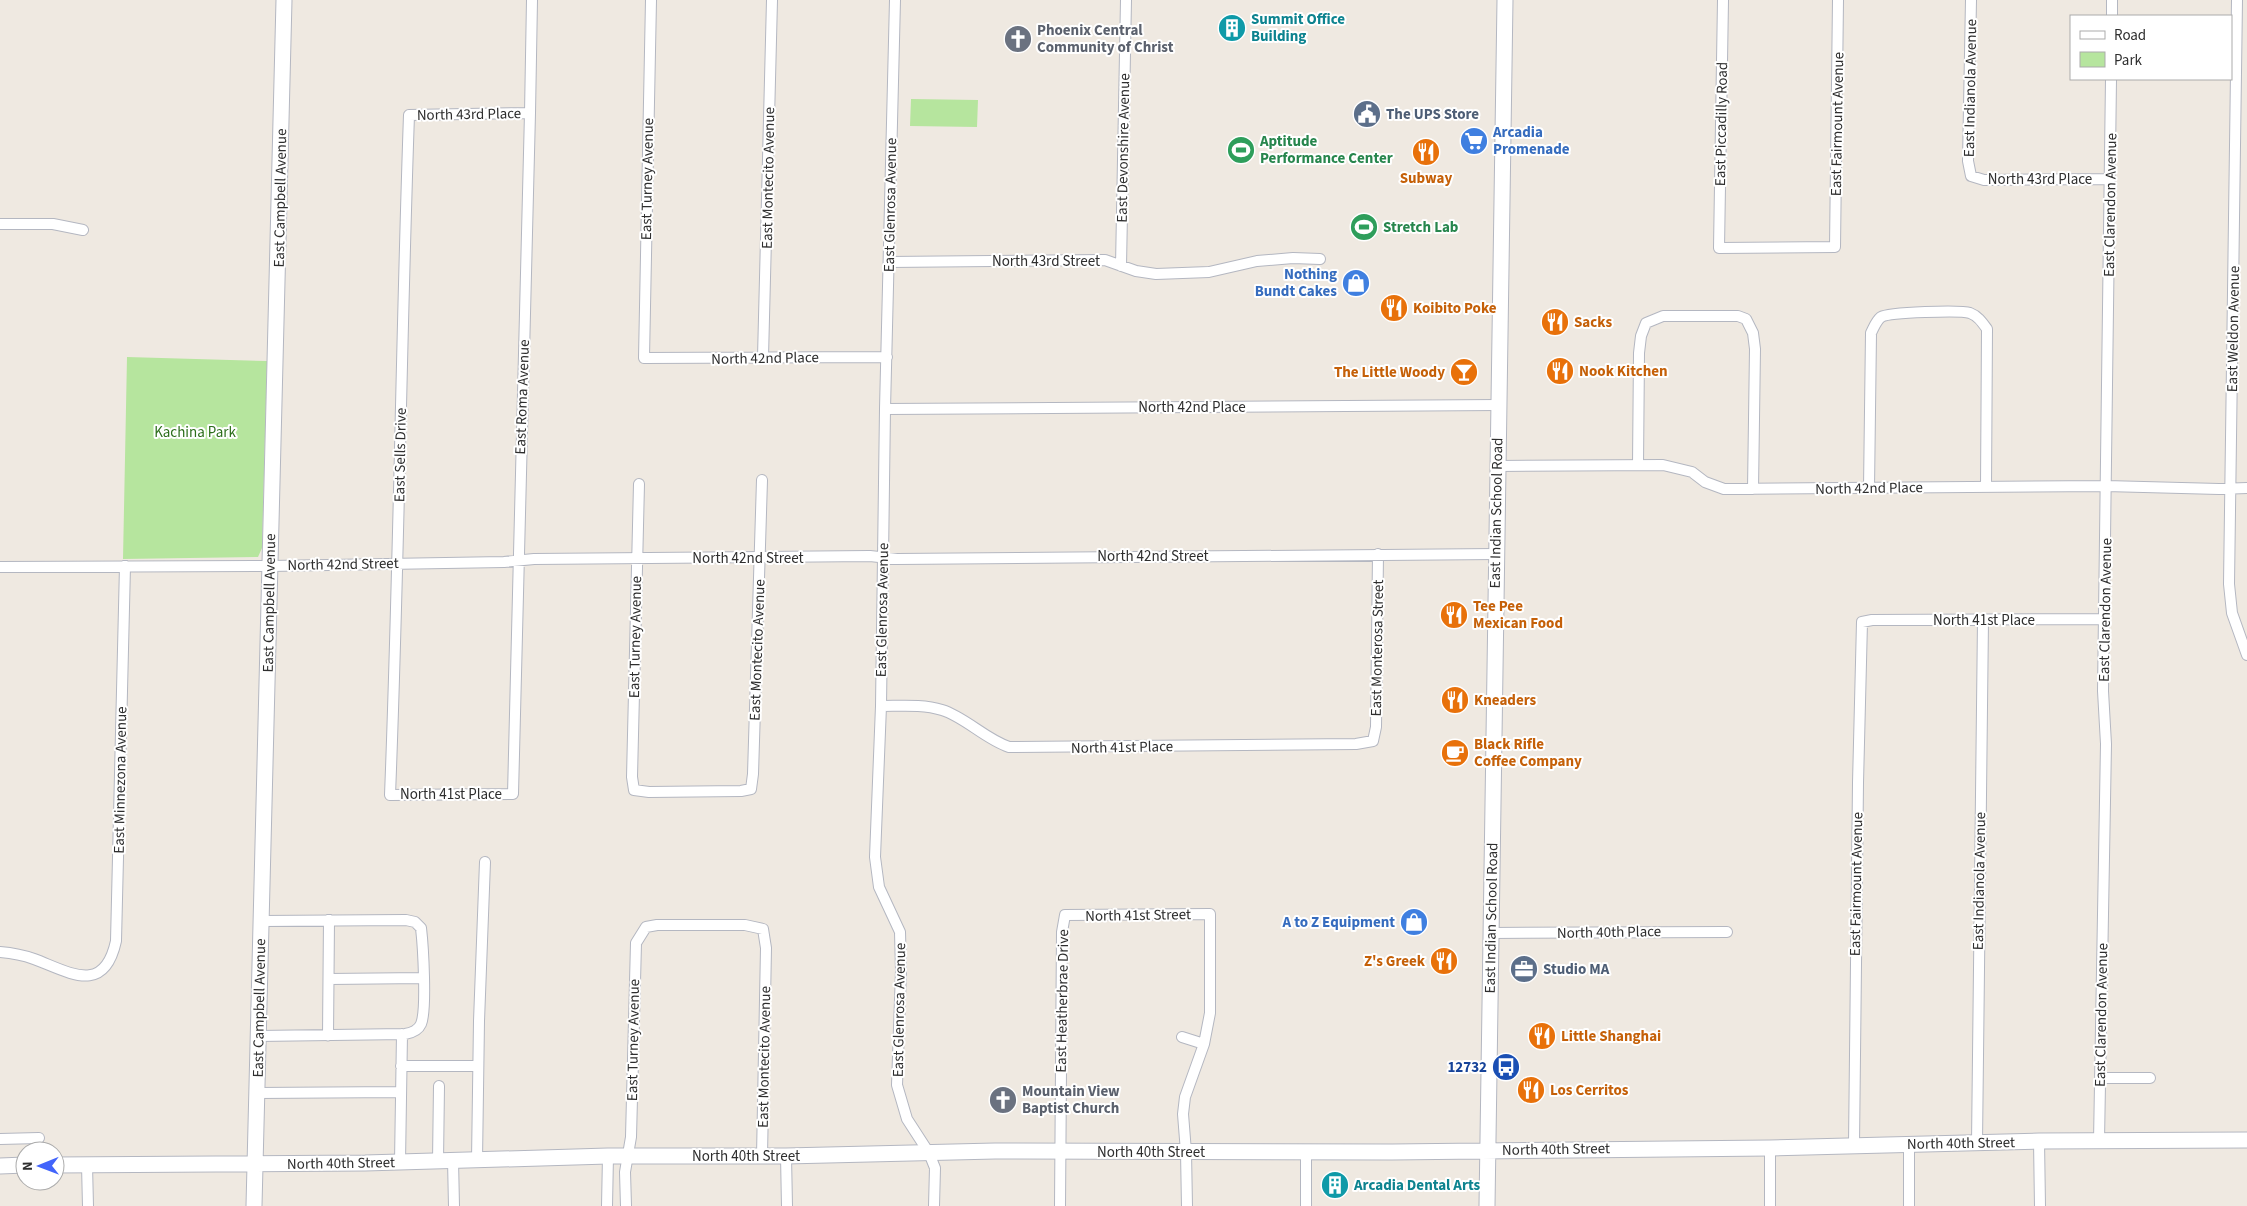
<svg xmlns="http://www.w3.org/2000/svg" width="2247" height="1206" font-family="'Source Sans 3',sans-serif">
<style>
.green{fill:#b6e59e}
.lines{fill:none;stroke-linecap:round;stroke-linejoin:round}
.street-casing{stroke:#b4b7c1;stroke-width:12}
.secondary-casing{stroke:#b4b7c1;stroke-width:17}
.street{stroke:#fff;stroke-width:10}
.secondary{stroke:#fff;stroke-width:15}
.labels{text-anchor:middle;stroke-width:4;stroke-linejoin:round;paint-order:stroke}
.culture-label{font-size:15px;font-weight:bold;fill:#0d838f;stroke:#fff;text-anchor:start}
.worship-label{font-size:15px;font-weight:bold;fill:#5b616d;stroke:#fff;text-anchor:start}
.street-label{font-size:15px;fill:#2e2e2e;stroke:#fff}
.service-label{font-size:15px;font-weight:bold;fill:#4e5e75;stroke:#fff;text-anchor:start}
.shop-label{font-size:15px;font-weight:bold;fill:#366cbe;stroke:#fff;text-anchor:end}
.leisure-label{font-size:15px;font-weight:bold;fill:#27864d;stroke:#fff;text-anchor:start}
.food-label{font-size:15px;font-weight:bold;fill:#c56008;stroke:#fff;text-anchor:start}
.park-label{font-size:15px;fill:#2c6e1b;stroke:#fff}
.transit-label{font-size:15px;font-weight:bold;fill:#164399;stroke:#fff;text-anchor:end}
</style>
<rect width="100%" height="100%" fill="#efe9e1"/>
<path class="green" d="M911,99L978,100L977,127L910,126Z
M127,357L267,361L262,548L258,557L123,559Z"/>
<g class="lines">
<defs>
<path id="street" d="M651,0L644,358L887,357
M895,0L885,409L881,706L875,857L879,887L900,932L901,971L897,1085L907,1119L929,1153L935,1168L934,1206
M1723,0L1719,248L1835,247L1838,0
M1971,0L1968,161L1971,176L1984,180L2110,179
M2237,0L2229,584L2232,613L2247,655
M2112,16V0
M530,113L409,115C401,342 399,568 390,795L513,794L530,113L532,0
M0,224H53L83,230
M889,262L1105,260L1136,271L1156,274L1209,272L1257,261L1293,258L1320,259
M1121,266L1126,0
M763,357L772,0
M885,409L1499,405
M1638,465L1639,353L1641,336L1646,323L1663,316H1738L1746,319L1753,333L1755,349L1753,489
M1497,466L1663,465L1692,472L1705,482L1724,489L2106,486L2219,489L2247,488
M639,484L632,777L634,790L649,792L741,791L751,789L753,774L762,480
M1869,488L1871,333C1874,327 1876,321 1881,317C1889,312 1961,310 1970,313C1978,316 1982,322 1987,329L1986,487
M0,567L270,566L504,562L534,559L870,556L897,559L1496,554
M881,706C901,706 923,704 942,710C965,717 985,739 1009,747L1356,744L1373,741L1376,727L1378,554
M1490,933L1727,932
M0,952C12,953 23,955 34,959C69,972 104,996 116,941L125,566
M329,979L423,978
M258,1036L405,1034C411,1033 418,1031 421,1024C427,1010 423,945 421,928L415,922L406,920L261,921
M328,1036L329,920
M1182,1037L1204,1044
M401,1066H478
M2100,1078H2150
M257,1093L401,1092
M0,1139L39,1138
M2039,1141L2040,1206
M2099,1141L2106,744L2103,691L2111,79
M1977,1143L1983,620
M1854,1145L1858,783L1862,622L1872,620L2105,619
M1770,1148V1206
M1306,1152V1206
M786,1156L787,1206
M453,1160L454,1206
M477,1160L479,1021L485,862
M438,1161L439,1086
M400,1162L402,1034
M87,1165L88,1206
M607,1206L608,1156
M626,1206L625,1172L631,1137L636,943L646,927L657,925H745L763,929L766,948L762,1156
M1060,1206L1062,932L1065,915L1210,914V1013L1204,1044L1185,1097L1183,1114L1186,1152L1187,1206
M1909,1206V1144"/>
<path id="secondary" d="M55,1165L365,1163L608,1156H786L995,1151L1392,1152L1770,1148L2039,1141L2247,1140
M0,1166L25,1165
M254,1206L284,0
M1487,1206L1505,0"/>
</defs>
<use href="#street" class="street-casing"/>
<use href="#secondary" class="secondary-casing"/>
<use href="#street" class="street"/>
<use href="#secondary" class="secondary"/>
</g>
<defs>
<symbol id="building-disc" viewBox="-11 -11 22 22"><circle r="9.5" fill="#0f9aa8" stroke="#fff"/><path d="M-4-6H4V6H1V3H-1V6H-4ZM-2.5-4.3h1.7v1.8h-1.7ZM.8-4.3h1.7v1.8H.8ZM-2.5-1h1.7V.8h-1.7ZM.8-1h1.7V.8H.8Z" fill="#fff"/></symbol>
<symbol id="church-disc" viewBox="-11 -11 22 22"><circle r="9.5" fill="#6b7280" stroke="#fff"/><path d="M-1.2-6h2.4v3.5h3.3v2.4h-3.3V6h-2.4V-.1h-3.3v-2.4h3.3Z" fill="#fff"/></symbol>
<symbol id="civic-disc" viewBox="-11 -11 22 22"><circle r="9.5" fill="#5c6f8a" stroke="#fff"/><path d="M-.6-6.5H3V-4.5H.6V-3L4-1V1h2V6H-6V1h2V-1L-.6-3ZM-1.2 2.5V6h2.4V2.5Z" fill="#fff"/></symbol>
<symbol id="supermarket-disc" viewBox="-11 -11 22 22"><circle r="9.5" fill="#3f7fe0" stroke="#fff"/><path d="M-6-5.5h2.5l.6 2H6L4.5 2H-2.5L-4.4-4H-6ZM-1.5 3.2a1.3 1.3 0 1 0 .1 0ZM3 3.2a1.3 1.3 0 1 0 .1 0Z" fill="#fff"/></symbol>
<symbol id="stadium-disc" viewBox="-11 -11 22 22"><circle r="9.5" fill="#2e9e5b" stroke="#fff"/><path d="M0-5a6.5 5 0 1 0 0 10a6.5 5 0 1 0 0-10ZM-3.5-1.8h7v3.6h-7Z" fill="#fff"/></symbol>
<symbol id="restaurant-disc" viewBox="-11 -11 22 22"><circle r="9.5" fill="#e8710a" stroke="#fff"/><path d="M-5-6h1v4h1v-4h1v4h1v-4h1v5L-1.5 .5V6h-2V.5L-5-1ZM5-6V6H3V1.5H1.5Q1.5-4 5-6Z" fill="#fff"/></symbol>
<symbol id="shop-disc" viewBox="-11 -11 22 22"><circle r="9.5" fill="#3f7fe0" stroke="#fff"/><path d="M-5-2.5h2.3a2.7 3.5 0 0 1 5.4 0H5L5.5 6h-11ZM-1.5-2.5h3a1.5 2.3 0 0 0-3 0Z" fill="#fff"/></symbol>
<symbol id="bar-disc" viewBox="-11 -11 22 22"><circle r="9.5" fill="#e8710a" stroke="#fff"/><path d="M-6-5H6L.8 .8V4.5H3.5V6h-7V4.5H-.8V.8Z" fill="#fff"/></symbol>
<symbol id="cafe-disc" viewBox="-11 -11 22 22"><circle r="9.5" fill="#e8710a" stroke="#fff"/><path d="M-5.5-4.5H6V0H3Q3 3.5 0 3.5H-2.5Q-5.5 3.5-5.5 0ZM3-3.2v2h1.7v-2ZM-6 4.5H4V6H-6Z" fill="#fff"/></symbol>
<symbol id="office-disc" viewBox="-11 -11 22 22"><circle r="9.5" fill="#5c6f8a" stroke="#fff"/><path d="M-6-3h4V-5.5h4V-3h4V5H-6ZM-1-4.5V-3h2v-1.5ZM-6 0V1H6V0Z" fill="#fff"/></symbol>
<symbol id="bus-disc" viewBox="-11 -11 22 22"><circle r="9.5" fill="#1a4fb4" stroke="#fff"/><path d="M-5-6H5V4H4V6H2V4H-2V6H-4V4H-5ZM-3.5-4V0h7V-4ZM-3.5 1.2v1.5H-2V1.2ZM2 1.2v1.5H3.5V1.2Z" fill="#fff"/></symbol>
</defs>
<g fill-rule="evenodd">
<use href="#building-disc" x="1216" y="12" width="32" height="32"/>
<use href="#church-disc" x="1002" y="23" width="32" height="32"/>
<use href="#civic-disc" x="1351" y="98" width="32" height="32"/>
<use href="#supermarket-disc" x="1458" y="125" width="32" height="32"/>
<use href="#stadium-disc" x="1225" y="134" width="32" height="32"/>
<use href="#restaurant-disc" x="1410" y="136" width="32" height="32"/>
<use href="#stadium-disc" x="1348" y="211" width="32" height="32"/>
<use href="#shop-disc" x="1340" y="267" width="32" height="32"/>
<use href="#restaurant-disc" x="1378" y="292" width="32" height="32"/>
<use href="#restaurant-disc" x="1539" y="306" width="32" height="32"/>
<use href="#restaurant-disc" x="1544" y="355" width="32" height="32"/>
<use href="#bar-disc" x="1448" y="356" width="32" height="32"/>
<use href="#restaurant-disc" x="1438" y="599" width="32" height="32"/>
<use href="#restaurant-disc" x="1439" y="684" width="32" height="32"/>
<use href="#cafe-disc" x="1439" y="737" width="32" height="32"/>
<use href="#shop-disc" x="1398" y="906" width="32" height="32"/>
<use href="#restaurant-disc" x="1428" y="945" width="32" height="32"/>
<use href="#office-disc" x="1508" y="953" width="32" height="32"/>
<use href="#restaurant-disc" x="1526" y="1020" width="32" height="32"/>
<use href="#bus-disc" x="1490" y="1051" width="32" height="32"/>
<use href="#restaurant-disc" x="1515" y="1074" width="32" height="32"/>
<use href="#church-disc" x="987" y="1084" width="32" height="32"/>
<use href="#building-disc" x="1319" y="1169" width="32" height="32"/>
</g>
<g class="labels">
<g class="culture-label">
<text x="1251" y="24">Summit Office<tspan x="1251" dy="17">Building</tspan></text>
<text x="1354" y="1190">Arcadia Dental Arts</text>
</g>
<g class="worship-label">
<text x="1037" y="35">Phoenix Central<tspan x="1037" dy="17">Community of Christ</tspan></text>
<text x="1022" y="1096">Mountain View<tspan x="1022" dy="17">Baptist Church</tspan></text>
</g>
<g class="street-label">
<text transform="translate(1970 88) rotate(-89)" y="5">East Indianola Avenue</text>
<text transform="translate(469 114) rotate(-1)" y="5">North 43rd Place</text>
<text transform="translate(1721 124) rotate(-89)" y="5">East Piccadilly Road</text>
<text transform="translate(1837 124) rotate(-89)" y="5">East Fairmount Avenue</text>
<text transform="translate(1123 148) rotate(-89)" y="5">East Devonshire Avenue</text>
<text transform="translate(768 178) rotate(-89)" y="5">East Montecito Avenue</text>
<text transform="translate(647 179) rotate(-89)" y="5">East Turney Avenue</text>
<text x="2040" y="184">North 43rd Place</text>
<text transform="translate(280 198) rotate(-89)" y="5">East Campbell Avenue</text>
<text transform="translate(890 205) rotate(-89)" y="5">East Glenrosa Avenue</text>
<text transform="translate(2110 205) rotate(-89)" y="5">East Clarendon Avenue</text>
<text x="1046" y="266">North 43rd Street</text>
<text transform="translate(2233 329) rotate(-89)" y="5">East Weldon Avenue</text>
<text transform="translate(765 358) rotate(-1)" y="5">North 42nd Place</text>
<text transform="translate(522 397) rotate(-88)" y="5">East Roma Avenue</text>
<text x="1192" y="412">North 42nd Place</text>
<text transform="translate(400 455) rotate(-89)" y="5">East Sells Drive</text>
<text transform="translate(1869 488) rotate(-1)" y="5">North 42nd Place</text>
<text transform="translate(1496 513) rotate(-89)" y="5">East Indian School Road</text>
<text x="1153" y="561">North 42nd Street</text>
<text x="748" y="563">North 42nd Street</text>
<text transform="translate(343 564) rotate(-1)" y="5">North 42nd Street</text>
<text transform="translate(269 603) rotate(-89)" y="5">East Campbell Avenue</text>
<text transform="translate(882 610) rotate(-89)" y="5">East Glenrosa Avenue</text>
<text transform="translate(2105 610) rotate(-89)" y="5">East Clarendon Avenue</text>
<text x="1984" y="625">North 41st Place</text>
<text transform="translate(635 637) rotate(-89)" y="5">East Turney Avenue</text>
<text transform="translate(1377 648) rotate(-89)" y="5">East Monterosa Street</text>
<text transform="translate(757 650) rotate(-88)" y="5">East Montecito Avenue</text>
<text transform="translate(1122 747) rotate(-1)" y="5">North 41st Place</text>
<text transform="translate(120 780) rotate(-89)" y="5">East Minnezona Avenue</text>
<text x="451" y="799">North 41st Place</text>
<text transform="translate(1979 881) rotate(-89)" y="5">East Indianola Avenue</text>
<text transform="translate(1856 884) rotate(-89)" y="5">East Fairmount Avenue</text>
<text transform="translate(1138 915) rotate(-1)" y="5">North 41st Street</text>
<text transform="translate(1491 918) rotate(-89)" y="5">East Indian School Road</text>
<text transform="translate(1609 932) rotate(-1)" y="5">North 40th Place</text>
<text transform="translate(1062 1001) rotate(-89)" y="5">East Heatherbrae Drive</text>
<text transform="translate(259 1008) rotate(-89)" y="5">East Campbell Avenue</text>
<text transform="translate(899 1010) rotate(-89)" y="5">East Glenrosa Avenue</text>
<text transform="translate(2101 1015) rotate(-89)" y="5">East Clarendon Avenue</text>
<text transform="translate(633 1040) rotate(-89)" y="5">East Turney Avenue</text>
<text transform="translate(764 1057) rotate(-89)" y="5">East Montecito Avenue</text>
<text transform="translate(1961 1143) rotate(-1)" y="5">North 40th Street</text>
<text transform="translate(1556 1149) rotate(-1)" y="5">North 40th Street</text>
<text x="1151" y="1157">North 40th Street</text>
<text x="746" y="1161">North 40th Street</text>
<text transform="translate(341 1163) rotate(-1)" y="5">North 40th Street</text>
</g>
<g class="service-label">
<text x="1386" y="119">The UPS Store</text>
<text x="1543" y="974">Studio MA</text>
</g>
<g class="shop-label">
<text x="1493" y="137" text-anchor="start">Arcadia<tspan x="1493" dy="17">Promenade</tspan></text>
<text x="1337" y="279">Nothing<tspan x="1337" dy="17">Bundt Cakes</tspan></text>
<text x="1395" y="927">A to Z Equipment</text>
</g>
<g class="leisure-label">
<text x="1260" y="146">Aptitude<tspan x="1260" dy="17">Performance Center</tspan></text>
<text x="1383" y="232">Stretch Lab</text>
</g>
<g class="food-label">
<text x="1426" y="183" text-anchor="middle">Subway</text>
<text x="1413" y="313">Koibito Poke</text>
<text x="1574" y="327">Sacks</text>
<text x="1579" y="376">Nook Kitchen</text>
<text x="1445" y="377" text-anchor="end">The Little Woody</text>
<text x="1473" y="611">Tee Pee<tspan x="1473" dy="17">Mexican Food</tspan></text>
<text x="1474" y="705">Kneaders</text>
<text x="1474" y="749">Black Rifle<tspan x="1474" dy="17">Coffee Company</tspan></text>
<text x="1425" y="966" text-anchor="end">Z's Greek</text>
<text x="1561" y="1041">Little Shanghai</text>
<text x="1550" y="1095">Los Cerritos</text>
</g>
<g class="park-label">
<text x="195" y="437">Kachina Park</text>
</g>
<g class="transit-label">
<text x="1487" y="1072">12732</text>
</g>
</g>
<rect x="2070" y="15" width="162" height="65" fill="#ffffff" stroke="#ababab"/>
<rect x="2080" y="31" width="25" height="8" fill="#ffffff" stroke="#ababab"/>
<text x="2114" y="40" font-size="15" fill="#2e2e2e">Road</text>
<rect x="2080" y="52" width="25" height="15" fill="#b6e59e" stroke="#ababab"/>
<text x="2114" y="65" font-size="15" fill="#2e2e2e">Park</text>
<g transform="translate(40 1166) rotate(269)"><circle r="24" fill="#ffffff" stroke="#ababab"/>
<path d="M0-4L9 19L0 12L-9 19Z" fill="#4264fb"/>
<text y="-8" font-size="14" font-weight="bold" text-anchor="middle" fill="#2e2e2e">N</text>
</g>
</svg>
